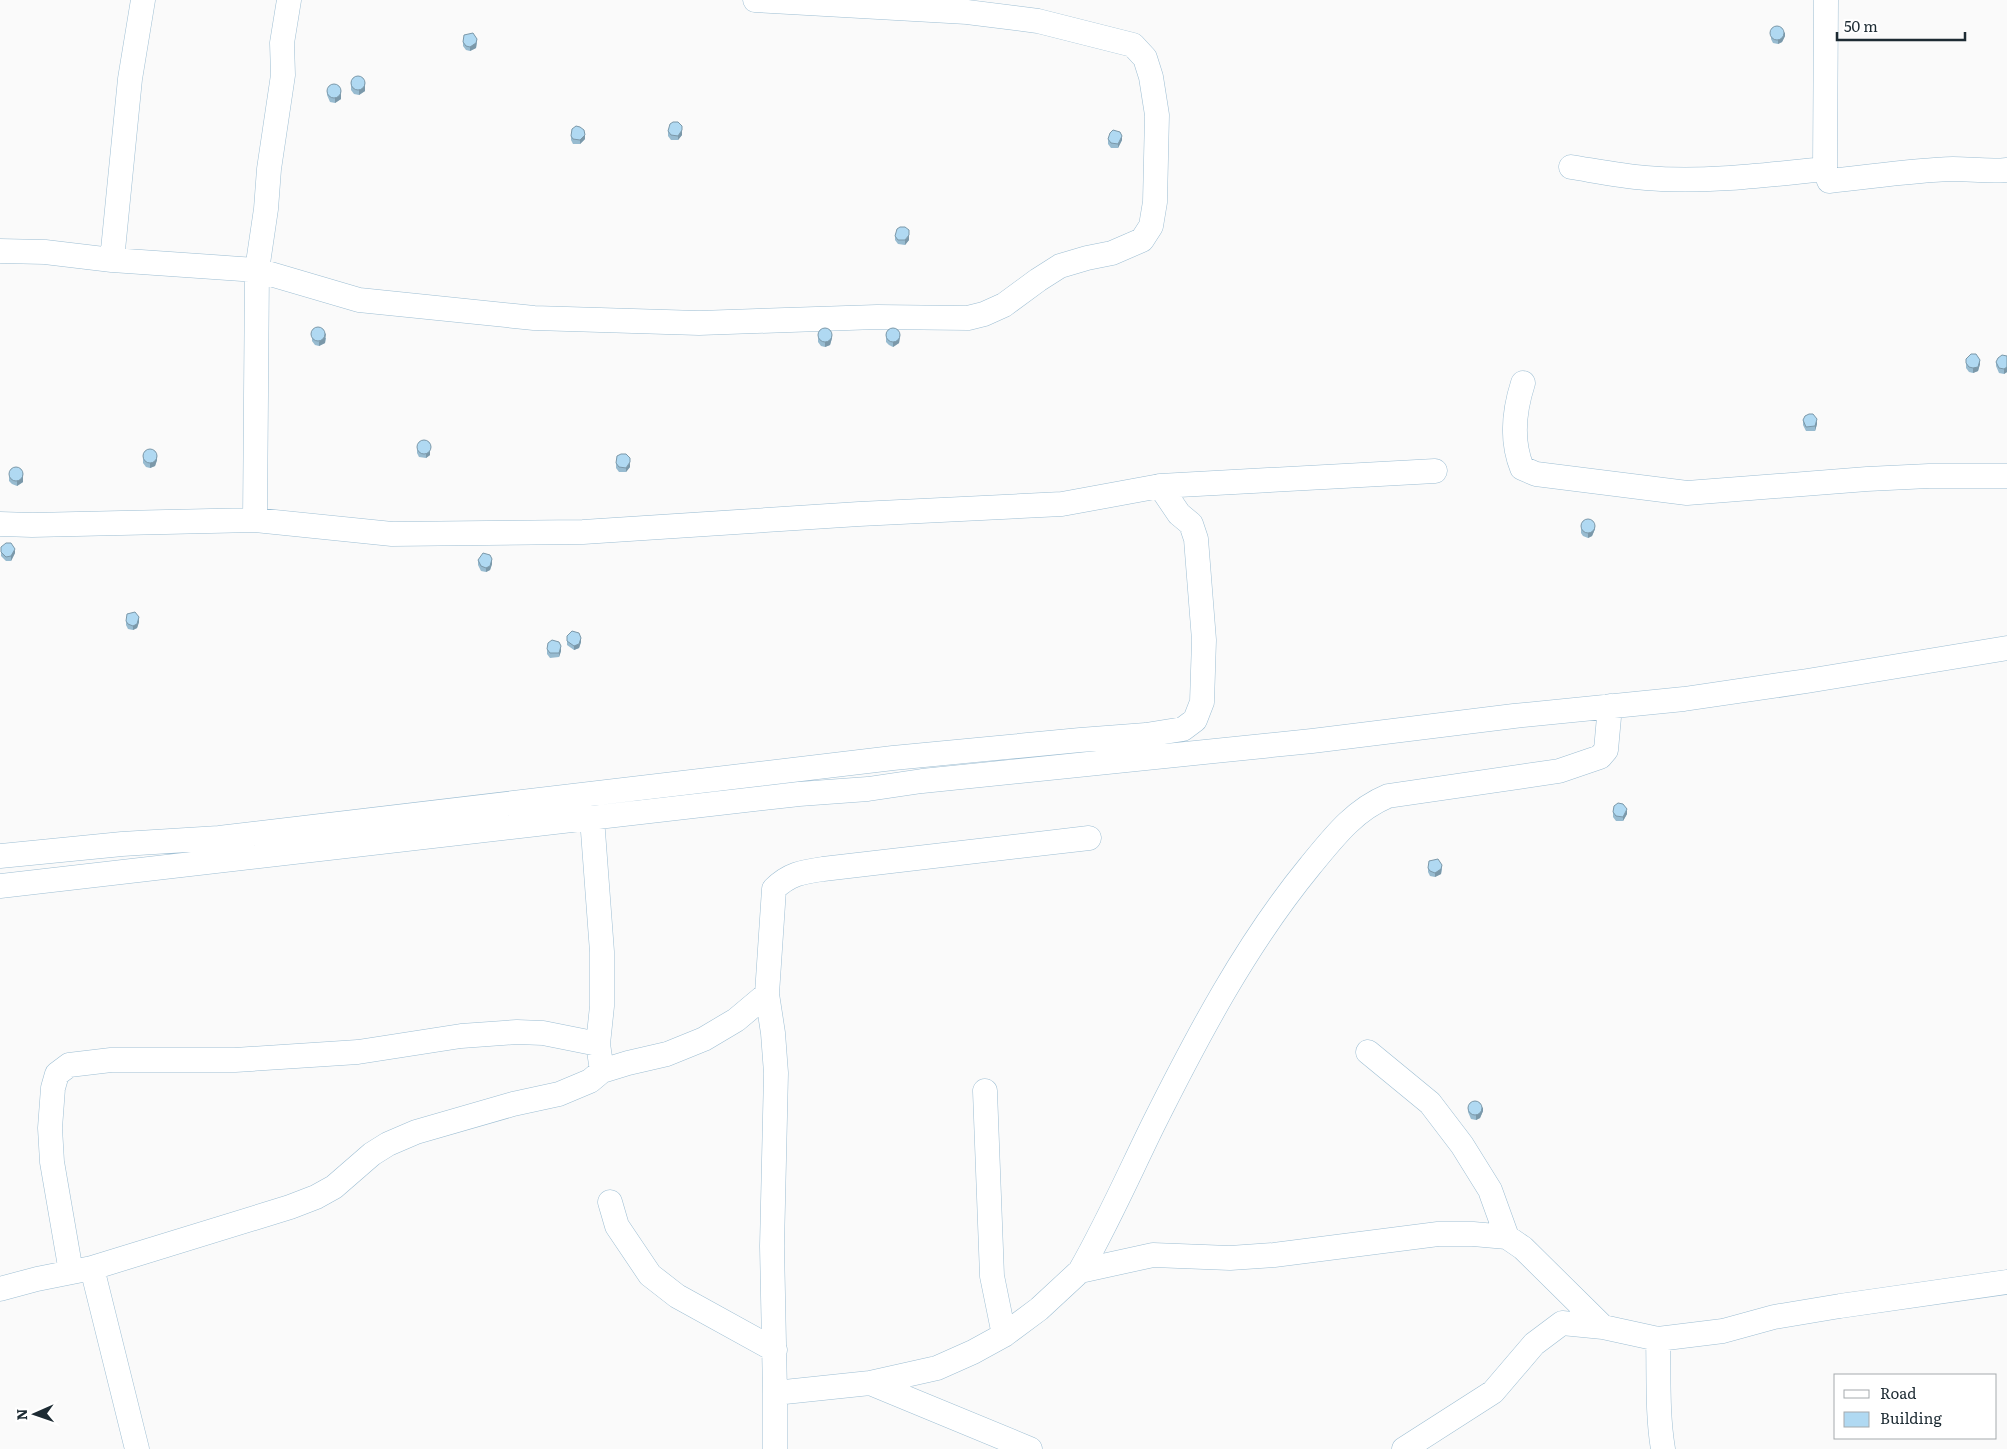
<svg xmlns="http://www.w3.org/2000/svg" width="2007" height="1449" font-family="Literata,serif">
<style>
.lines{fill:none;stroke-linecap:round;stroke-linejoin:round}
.minor-casing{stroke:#9dbed3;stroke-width:25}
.minor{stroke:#fff;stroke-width:24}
.wall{fill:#97bbd0}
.shaded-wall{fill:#7b98a9}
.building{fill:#b0d9f2;stroke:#7b98a9}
</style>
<rect width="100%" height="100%" fill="#fafafa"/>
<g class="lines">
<defs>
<path id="minor" d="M1826,0L1825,169L1829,181C1870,177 1912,170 1953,169C1971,169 1989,172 2007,170
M1571,167C1596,171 1621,176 1646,178C1705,183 1766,175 1825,169
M0,251L45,252L112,260L257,270L359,300L534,318L699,323L877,317L968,318L984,314L1004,305L1038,280L1060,266L1087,258L1112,253L1142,240L1151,226L1155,202L1157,115L1151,77L1145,58L1133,45L1038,21L967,12L755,0
M112,260L130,79L143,0
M1523,383C1514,411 1511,441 1522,468L1536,474L1687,493L1867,479L1929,476H2007
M1160,486L1435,471
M255,520L257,270L266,209L269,169L283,75L282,43L289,0
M0,524L32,525L255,520L392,534L583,532L859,514L1062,504L1160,486L1179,514L1191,524L1196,539L1204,640L1202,702L1195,720L1183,729L1146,735L1080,740L893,758L219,838L122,844L0,856
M1089,838L823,869C802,872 789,874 774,889L767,994L773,1033L776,1073L772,1246L775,1393L870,1383L937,1368L973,1352L1004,1335L1039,1309L1080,1271L1153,1255L1230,1258L1274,1255L1438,1234H1473L1507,1237L1523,1248L1603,1327L1658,1339L1723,1331L1774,1317L1840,1306L2007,1282
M0,886L799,794L868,789L922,781L1312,741L1514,716L1684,699L1807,681L2007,648
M1368,1052L1430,1103L1462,1145L1490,1190L1507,1237
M602,1071L628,1063L667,1054L704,1039L736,1020L767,994
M985,1091L992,1276L1004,1335
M610,1202L617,1226L650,1275L677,1296L775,1350
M92,1268L137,1449
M1080,1271C1107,1224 1129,1174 1153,1125C1198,1035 1246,944 1310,866C1333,838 1354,810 1388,796L1559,771L1600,757L1606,750L1610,706
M71,1272L52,1162L50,1128L53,1088L57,1074L69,1065L111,1060H235L358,1052L461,1036L517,1032L543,1033L598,1044
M0,1289L37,1279L92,1268L290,1207L316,1197L334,1187L372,1154L388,1144L416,1132L513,1104L559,1094L590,1081L602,1071L598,1044L602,1006V952L592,818
M1658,1339C1659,1376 1657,1413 1663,1449
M870,1383L1030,1449
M775,1449V1393
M1404,1449L1493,1392L1534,1344L1562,1323L1603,1327"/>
</defs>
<use href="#minor" class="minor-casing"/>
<use href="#minor" class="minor"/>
</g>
<path class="wall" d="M1771,30L1785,36L1782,42L1778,44L1773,43L1771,39Z
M463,42L477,43L476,48L470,51L466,50L463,46Z
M351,81L365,87V91L359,95L354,94L351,90Z
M327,91L341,94V99L335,103L330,102L327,95Z
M668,131L682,135L678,140H671L668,136Z
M571,136L585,139L580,144H573L571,140Z
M1108,139L1122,140L1118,148H1111L1108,144Z
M895,236L909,240L905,245L898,244L895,240Z
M886,332L900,338L899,343L893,347L889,345L886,342Z
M312,337L326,338L325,343L319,346L315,345L312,341Z
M818,337L832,338L830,345L825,347L821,346L818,342Z
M2007,356V372L2004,374L1999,373L1996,366V362Z
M1966,359L1980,364L1978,371L1973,373L1969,372L1966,368Z
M1803,420L1817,424L1815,431H1806L1803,425Z
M430,443V455L426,458L419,457L417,453V449Z
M143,454L157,460L155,466L150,468L146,467L143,463Z
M616,463L630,467L626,472H619L616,468Z
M9,476L23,477V482L17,486L12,484L9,481Z
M1581,528L1595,529L1592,536L1588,538L1583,536L1581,533Z
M1,547L15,553L11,561H6L1,556Z
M478,560L492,564L490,570L486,572L481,571L478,565Z
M126,621L139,622L137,628L133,630L128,629L126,625Z
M567,641L581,642L579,648L574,650L567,645Z
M547,649L561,651L559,657L550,658L547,654Z
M1613,812L1627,814L1623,821H1616L1613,817Z
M1428,868L1442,869L1441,874L1435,877L1430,876L1428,872Z
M1468,1108L1483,1111L1480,1118L1476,1120L1471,1119L1468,1112Z"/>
<path class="shaded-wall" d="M1785,32V36L1782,42L1778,44V40Z
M477,39L476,48L470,51V47Z
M365,82V91L359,95V90Z
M341,90V99L335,103V98Z
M682,130V135L678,140V136Z
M585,135V139L580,144V140Z
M1122,136V140L1118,148V144Z
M909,235V240L905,245V240Z
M326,333L325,343L319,346V342Z
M832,334V338L830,345L825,347V342Z
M900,334L899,343L893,347V342Z
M1980,360V364L1978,371L1973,373V368Z
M2007,367V372L2004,374V369Z
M1817,419V424L1815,431V426Z
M430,450V455L426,458V453Z
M157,455V460L155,466L150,468V463Z
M630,462V467L626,472V468Z
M23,473V482L17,486V481Z
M1595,525V529L1592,536L1588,538V533Z
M15,549V553L11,561V556Z
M492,559V564L490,570L486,572V568Z
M139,617V622L137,628L133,630V626Z
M581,638V642L579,648L574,650V646Z
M561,646V651L559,657V653Z
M1627,809V814L1623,821V817Z
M1442,865L1441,874L1435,877V873Z
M1483,1107V1111L1480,1118L1476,1120V1115Z"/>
<path class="building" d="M1770 33a7 7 0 1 1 14 0a7 7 0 1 1-14 0Z
M473,33L477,39L476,43L470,47L466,46L463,42L464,35Z
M351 83a7 7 0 1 1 14 0a7 7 0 1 1-14 0Z
M327 91a7 7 0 1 1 14 0a7 7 0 1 1-14 0Z
M673,122H678L682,126V130L678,136L671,135L668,131L670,124Z
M576,126L580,127L584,130L585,135L580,140L573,139L571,136L572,129Z
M1113,130L1120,132L1122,136L1118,144L1111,143L1108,139L1110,133Z
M900,227H905L909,230V235L905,240H898L895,236L897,229Z
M311 334a7 7 0 1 1 14 0a7 7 0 1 1-14 0Z
M818 335a7 7 0 1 1 14 0a7 7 0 1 1-14 0Z
M886 335a7 7 0 1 1 14 0a7 7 0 1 1-14 0Z
M1971,354H1976L1980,360L1978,367L1973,368L1969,367L1966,363V359Z
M2002,355L2007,356V367L2004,369L1999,368L1996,362L1998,358Z
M1809,414H1813L1817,419L1815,426L1806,427L1803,420L1805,416Z
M417 447a7 7 0 1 1 14 0a7 7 0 1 1-14 0Z
M143 456a7 7 0 1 1 14 0a7 7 0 1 1-14 0Z
M621,454H626L630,458V462L626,468L619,467L616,463L617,456Z
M9 474a7 7 0 1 1 14 0a7 7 0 1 1-14 0Z
M1581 526a7 7 0 1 1 14 0a7 7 0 1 1-14 0Z
M6,543H11L15,549L11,556L6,557L1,552V547Z
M483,553L490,555L492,559L490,566L486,568L481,566L478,560Z
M135,612L139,617L137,624L133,626L128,624L126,621L127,614Z
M572,631L579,633L581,638L579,644L574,646L567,641V636Z
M552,640L559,642L561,646L559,653H550L547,649L548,643Z
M1618,803L1623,804L1627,809L1623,817L1616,816L1613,812L1614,806Z
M1438,859L1442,865L1441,869L1435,873L1430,871L1428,868L1429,861Z
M1468 1108a7 7 0 1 1 14 0a7 7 0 1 1-14 0Z"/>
<rect x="1834" y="1374" width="162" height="65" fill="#ffffff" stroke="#a5aaad"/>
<rect x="1844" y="1390" width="25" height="8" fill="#ffffff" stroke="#a5aaad"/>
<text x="1880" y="1399" font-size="15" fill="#1d2b33">Road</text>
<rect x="1844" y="1412" width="25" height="15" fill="#b0d9f2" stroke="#a5aaad"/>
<text x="1880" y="1424" font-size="15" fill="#1d2b33">Building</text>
<g transform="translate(35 1414) rotate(268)" stroke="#ffffff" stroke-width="4" paint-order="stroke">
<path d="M0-4L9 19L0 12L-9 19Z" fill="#1d2b33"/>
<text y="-8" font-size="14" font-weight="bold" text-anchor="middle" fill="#1d2b33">N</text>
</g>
<path d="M1837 32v8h128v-8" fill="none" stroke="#1d2b33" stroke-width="2.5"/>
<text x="1844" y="32" font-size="15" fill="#1d2b33" stroke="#ffffff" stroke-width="4" paint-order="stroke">50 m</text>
</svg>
